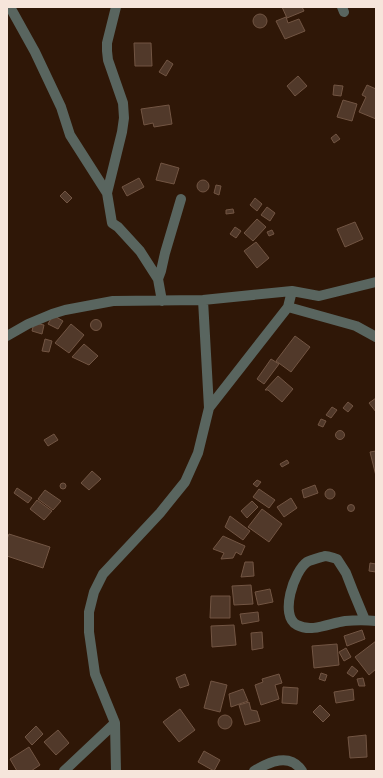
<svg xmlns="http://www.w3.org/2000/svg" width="383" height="778" font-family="'Open Sans',sans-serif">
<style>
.building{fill:#51392a;stroke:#725543}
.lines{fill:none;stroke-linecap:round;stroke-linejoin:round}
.minor{stroke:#59655f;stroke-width:10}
</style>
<rect width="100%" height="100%" fill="#2f1707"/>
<path class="building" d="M282,7H302L304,11L287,18Z
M253 21a7 7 0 1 1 14 0a7 7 0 1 1-14 0Z
M286,17L288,23L299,19L305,31L285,39L276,21Z
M134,43H151L152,66H135Z
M167,60L173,64L166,76L159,72Z
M298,76L307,86L295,96L287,86Z
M334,85L343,86L341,96L333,95Z
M367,85L376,89V119L359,112L366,97L362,95Z
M343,100L357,104L352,121L337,117Z
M169,105L172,124L154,127L153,123L144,125L141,109Z
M336,134L340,139L334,143L331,138Z
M161,163L179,168L174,184L156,180Z
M139,178L144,187L127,196L122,187Z
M197 186a6 6 0 1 1 12 0a6 6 0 1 1-12 0Z
M216,185L221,186L219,195L214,193Z
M65,191L72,198L67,203L60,196Z
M255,198L262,204L257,211L250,205Z
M267,207L275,213L270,221L261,215Z
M233,209L234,213L226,214V210Z
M257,219L266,227L253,241L244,233Z
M355,222L363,239L345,247L337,229Z
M235,227L241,231L236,238L230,234Z
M272,230L274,234L269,236L267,232Z
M256,242L269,258L257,268L244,251Z
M53,315L63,321L58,329L48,324Z
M90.5 325a5.5 5.5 0 1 1 11 0a5.5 5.5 0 1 1-11 0Z
M34,323L44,325L42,334L32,331Z
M71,324L84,335L69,353L55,343Z
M295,336L310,347L291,372L276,361Z
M45,339L52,341L49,352L42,351Z
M84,344L98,356L89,365L72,357Z
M271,359L279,364L264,384L257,379Z
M278,376L293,389L282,402L268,390H265Z
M376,398V412L369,403Z
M348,402L353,406L348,412L343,408Z
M332,407L337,410L331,418L326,415Z
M321,419L326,421L323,427L318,425Z
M335.5 435a4.5 4.5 0 1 1 9 0a4.5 4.5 0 1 1-9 0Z
M54,434L58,440L48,446L44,440Z
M376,451V476L370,452Z
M287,460L289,463L282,467L280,464Z
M92,471L101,479L89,490L81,483Z
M257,480L261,482L257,487L253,484Z
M60 486a3 3 0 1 1 6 0a3 3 0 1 1-6 0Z
M315,485L318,493L304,498L302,490Z
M17,488L32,498L28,503L14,493Z
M259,489L275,500L269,508L253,497Z
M325 494a5 5 0 1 1 10 0a5 5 0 1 1-10 0Z
M45,490L61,501L53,510L38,499Z
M291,498L297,508L284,517L277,507Z
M37,500L52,511L44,520L30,509Z
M252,501L258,507L247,518L241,511Z
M347.5 508a3.5 3.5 0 1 1 7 0a3.5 3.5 0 1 1-7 0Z
M262,509L282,524L269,542L248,527Z
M230,516L250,531L243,540L225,527Z
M9,534L50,547L43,568L7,556V539Z
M223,536L245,546L241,555L236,552L233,558L221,559L224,553L213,549Z
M245,562H253L254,576L241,577Z
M370,563L376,564V572L369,571Z
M251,585L253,604L234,605L232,586Z
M270,589L273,602L258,605L255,592Z
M211,596H230V618H210Z
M258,612L259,621L242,624L240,614Z
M234,625L236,645L212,647L211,626Z
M362,630L365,639L347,646L344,636Z
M262,632L263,648L252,650L251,633Z
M376,641V669L369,675L355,657Z
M337,644L339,665L314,668L312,646Z
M346,648L351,657L344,661L339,652Z
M352,666L358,671L353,677L347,673Z
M321,673L327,675L325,681L319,679Z
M185,674L189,685L180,688L176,678Z
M279,674L282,683L275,685L279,699L261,705L255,685L263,682L262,679Z
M363,678L365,686H359L357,679Z
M211,681L227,685L220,712L204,708Z
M283,687L298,688L297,704L282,703Z
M243,689L248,701L231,707L229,694Z
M353,689L354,700L336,703L334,692Z
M249,702L251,710L257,711L260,721L245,725L239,705Z
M320,705L330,715L323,722L313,712Z
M180,709L195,730L179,742L163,722Z
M218 722a7 7 0 1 1 14 0a7 7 0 1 1-14 0Z
M36,726L43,734L32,745L25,737Z
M58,730L69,743L56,755L44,742Z
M366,735L367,757L350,758L348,737Z
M29,747L40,765L31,771H17L10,759Z
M204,751L220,760L214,771L198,762Z"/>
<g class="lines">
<path class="minor" d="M10,7L35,52L61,107L70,135L107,193L112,223L118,227L140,251L158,279L162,301
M342,7L344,12
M107,193L122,132L124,118L123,103L108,60L107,51V43L116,7
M158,279L161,271L165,253L181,199
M292,291L288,307L356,326L376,337
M7,336L28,324L52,314L65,310L113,301L203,300L292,291L319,296L376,282
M209,408L288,307
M365,620L353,591L346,573L337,559C333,558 329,556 325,556C322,557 310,560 307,562C294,571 279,616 297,625C312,633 330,623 345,621C356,620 366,620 376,621
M64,771L115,723
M116,771L115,723L95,674L89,632V612L94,592L103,574L160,513L185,482L198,453L209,408L203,300
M254,771C269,762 290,752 302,771"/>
</g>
<rect width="383" height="778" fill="none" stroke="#f6e5db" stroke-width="16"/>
</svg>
